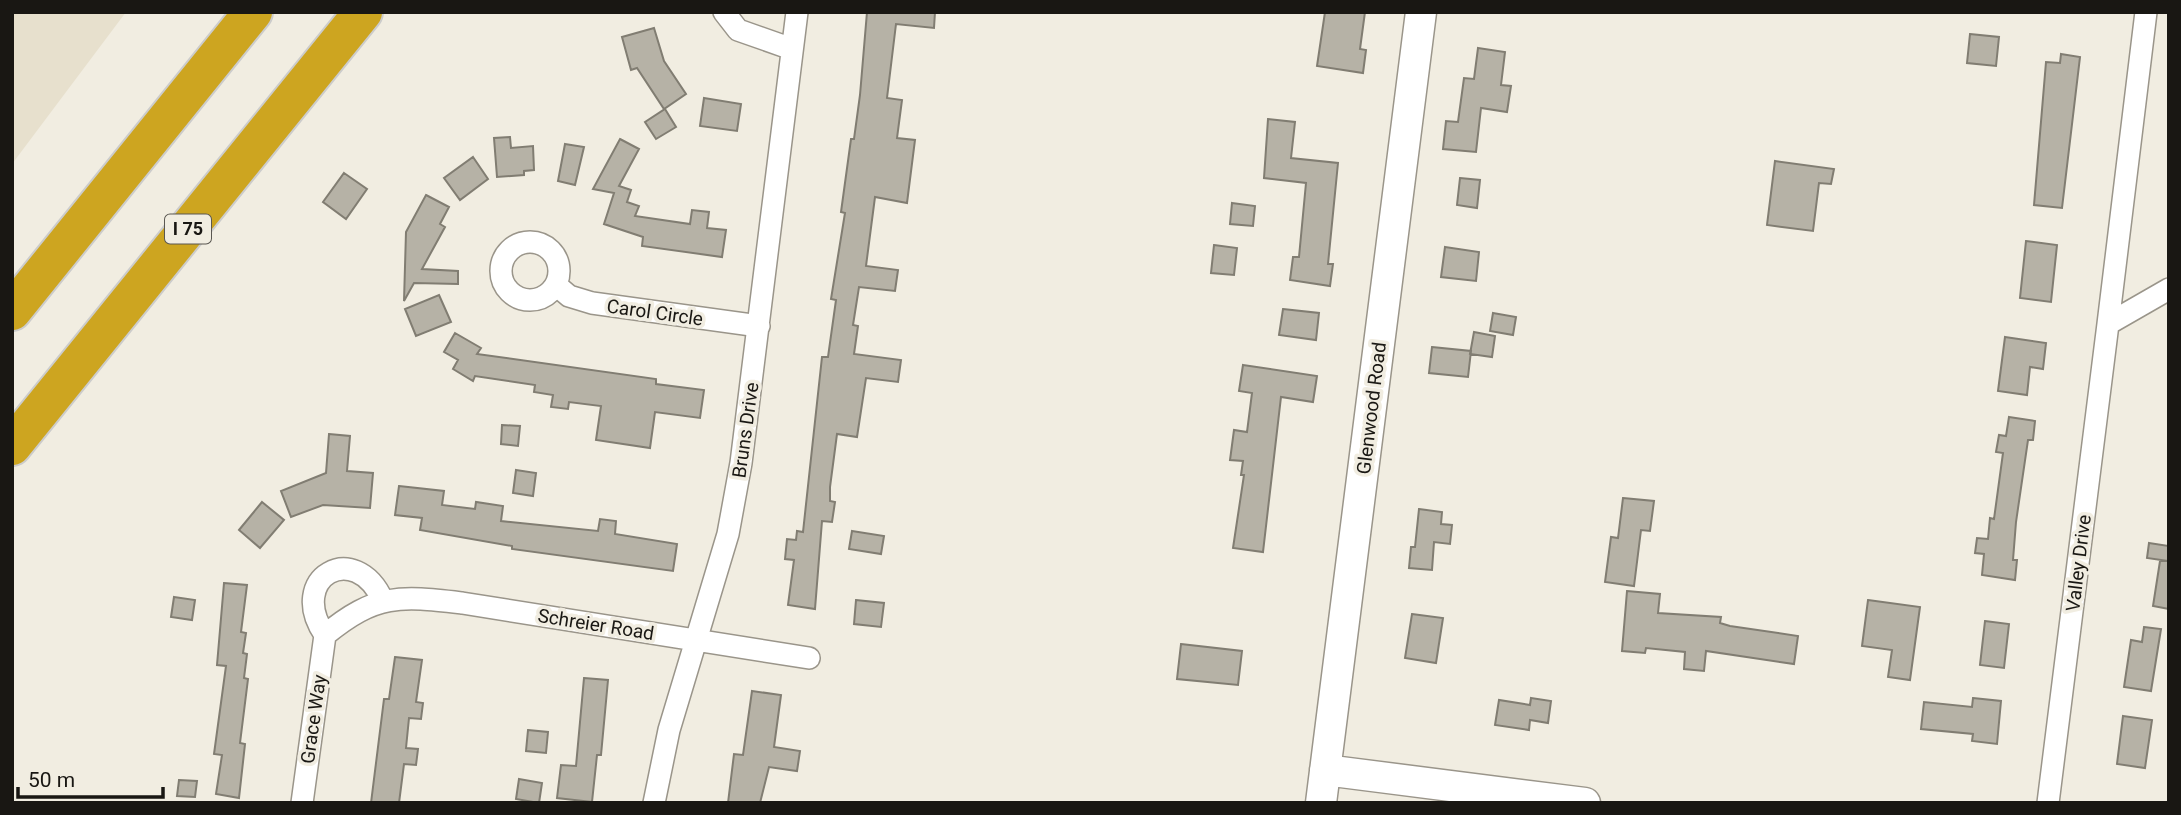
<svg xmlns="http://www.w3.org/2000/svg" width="2181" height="815" font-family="Roboto,sans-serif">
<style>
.built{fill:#e7e0cd}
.building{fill:#b6b2a6;stroke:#817d72;stroke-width:2}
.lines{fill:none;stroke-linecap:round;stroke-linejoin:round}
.street-casing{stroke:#9a958a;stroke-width:24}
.secondary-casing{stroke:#9a958a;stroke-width:33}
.highway-casing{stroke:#cccccb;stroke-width:42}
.street{stroke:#fff;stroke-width:21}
.secondary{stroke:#fff;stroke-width:30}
.highway{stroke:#cda520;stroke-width:38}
.labels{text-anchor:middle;stroke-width:7;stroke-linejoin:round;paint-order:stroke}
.shield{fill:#f1ede1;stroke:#5a5751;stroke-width:2}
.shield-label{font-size:18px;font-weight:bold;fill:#191713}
.street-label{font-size:19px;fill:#191713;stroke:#f1ede1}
</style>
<rect width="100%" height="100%" fill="#f1ede1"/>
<path class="built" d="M12,12H126L12,164Z"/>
<path class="building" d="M867,12H935L934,28L896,24L887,98L902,100L897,138L915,140L907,203L875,197L866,266L898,270L895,291L859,287L853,325L858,326L854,354L901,360L898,382L866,378L857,437L837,434L830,487V501L835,502L832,522L822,521L815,609L788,605L794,560L785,559L787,539L796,540L797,531L803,532L822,357H828L836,300L831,299L845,213L841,212L851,139H854L860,95Z
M1325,12H1365L1360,49L1366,50L1363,73L1317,66Z
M654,28L664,61L686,94L664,109L637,68L631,70L622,37Z
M1970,34L1999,37L1996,66L1967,63Z
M1478,48L1505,52L1501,85L1511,86L1507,112L1481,108L1476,152L1443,149L1446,121L1458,122L1464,78L1474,79Z
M2061,54L2080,57L2062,208L2034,205L2046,62L2060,63Z
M704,98L741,104L737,131L700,126Z
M665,109L676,127L656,139L645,122Z
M1268,119L1295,122L1291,158L1338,163L1328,264H1333L1330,286L1290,280L1293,257H1299L1306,183L1264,178Z
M510,137L511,148L533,146L534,170L524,171V175L497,177L494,138Z
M620,139L639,149L619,186L631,190L627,202L639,206L635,216L690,224L692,210L709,212L707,228L726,230L722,257L642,246L643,237L604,224L614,193L593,189Z
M565,144L584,147L575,185L558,181Z
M473,157L488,179L460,200L444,178Z
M1775,161L1834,169L1831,184L1819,183L1813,231L1767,225Z
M344,173L367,189L346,219L323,202Z
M1460,178L1480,180L1477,208L1457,205Z
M426,195L449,207L440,224L445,227L422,269L458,271V284L414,283L404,301L406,232Z
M1232,203L1255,206L1253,226L1230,224Z
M2026,241L2057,245L2051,302L2020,298Z
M1214,245L1237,248L1234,275L1211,273Z
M1445,247L1479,252L1476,281L1441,277Z
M439,295L451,322L416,336L405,309Z
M1283,309L1319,313L1316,340L1279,335Z
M1493,313L1516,317L1513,335L1490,331Z
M1474,332L1495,336L1492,357L1470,354Z
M455,333L481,348L477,354L656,379V384L704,390L700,418L655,412L650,448L596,440L601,406L569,402L568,409L551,407L553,395L534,392L535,385L475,376L473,381L453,369L458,360L444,352Z
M2005,337L2046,343L2043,369L2030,367L2027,395L1998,391Z
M1432,347L1471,351L1468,377L1429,373Z
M1243,365L1317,376L1313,402L1281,397L1263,552L1233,548L1244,475H1241L1243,461L1230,460L1234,430L1247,432L1252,393L1239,391Z
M2009,417L2035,421L2033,440H2028L2016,522L2013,560H2017L2015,580L1982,575L1984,554L1975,553L1977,538L1988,539L1990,518L1994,519L2003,453L1996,452L1999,435L2006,436Z
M502,425L520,426L518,446L501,444Z
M329,434L350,436L347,471L373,473L370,508L323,505L291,517L281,491L326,473Z
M516,470L536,473L533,496L513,493Z
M399,486L444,491L442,505L475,509L476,502L503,506L501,521L598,531L600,519L616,521L615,534L677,544L673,571L512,549V546L420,530L422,518L395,515Z
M1623,498L1654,501L1650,531L1641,530L1634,586L1605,582L1611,537L1618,538Z
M262,502L284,520L260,548L239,530Z
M1419,509L1442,512L1441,524L1452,525L1450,544L1434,542L1432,570L1409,568L1411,547H1415Z
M852,531L884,536L881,554L849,549Z
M2149,543L2169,546V609L2153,606L2160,561H2168L2147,558Z
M224,583L247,585L241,632L246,633L243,653L247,654L244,678L248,679L240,743L245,744L239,798L216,794L222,755L214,754L226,666L217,665Z
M1627,591L1660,594L1658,613L1721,617L1720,623L1730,626L1798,636L1794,664L1706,651L1704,671L1684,669L1685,652L1646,648L1645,653L1622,651Z
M174,597L195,600L192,620L171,617Z
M856,600L884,603L881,627L854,624Z
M1868,600L1920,607L1910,680L1888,677L1892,650L1862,646Z
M1412,614L1443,618L1436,663L1405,658Z
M1985,621L2009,624L2004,668L1980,665Z
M2144,627L2161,629L2151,691L2124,687L2131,640L2142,642Z
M1181,644L1242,651L1238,685L1177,679Z
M395,657L422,660L416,702L423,703L421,719L409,718L406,748L418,749L416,765L404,764L399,803H371L384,699H389Z
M584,678L608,680L601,755H597L592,802L557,798L561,765L576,766Z
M752,691L781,695L774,747L800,751L797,771L769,767L760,803H728L734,754L743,755Z
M1531,698L1551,701L1548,723L1530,720L1529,730L1495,725L1499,700L1530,705Z
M1973,698L2001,701L1997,744L1972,741L1973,734L1921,729L1924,702L1972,707Z
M2123,716L2152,720L2145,768L2117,764Z
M528,730L548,732L546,753L526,751Z
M519,779L542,783L539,803L516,799Z
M179,780L197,781L195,797L177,796Z"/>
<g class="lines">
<defs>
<path id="street" d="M724,12L738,30L792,49
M2146,12L2108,324L2169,289
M501 271a29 29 0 1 1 58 0a29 29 0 1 1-58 0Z
M556,285L569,296L592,303L759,326
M325,635C376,593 400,596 462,603L809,658
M325,635C286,578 355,538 383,601
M302,803L325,635
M654,803L669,730L728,534L741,463L797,12
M2048,803L2108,324"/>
<path id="secondary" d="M1325,770L1585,803
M1321,803L1421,12"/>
<path id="highway" d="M12,311L253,12
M12,446L363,12"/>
</defs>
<use href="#street" class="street-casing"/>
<use href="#secondary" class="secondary-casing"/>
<use href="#highway" class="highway-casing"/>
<use href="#street" class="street"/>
<use href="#secondary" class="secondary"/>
<use href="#highway" class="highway"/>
</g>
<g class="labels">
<rect class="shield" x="165" y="214.5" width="46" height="29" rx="5"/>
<g class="shield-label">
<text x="188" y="235">I 75</text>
</g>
<g class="street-label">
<text transform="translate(655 312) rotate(8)" y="7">Carol Circle</text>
<text transform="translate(1371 408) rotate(-83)" y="7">Glenwood Road</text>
<text transform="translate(745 430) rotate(-82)" y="7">Bruns Drive</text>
<text transform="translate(2078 563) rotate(-83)" y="7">Valley Drive</text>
<text transform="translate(596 624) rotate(9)" y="7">Schreier Road</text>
<text transform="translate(313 719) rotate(-82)" y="7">Grace Way</text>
</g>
</g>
<rect width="2181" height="815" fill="none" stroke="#191713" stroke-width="28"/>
<path d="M18 787v10h145v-10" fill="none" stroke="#191713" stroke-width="3.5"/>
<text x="28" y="787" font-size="21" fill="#191713" stroke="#f1ede1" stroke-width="5" paint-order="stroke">50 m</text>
</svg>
